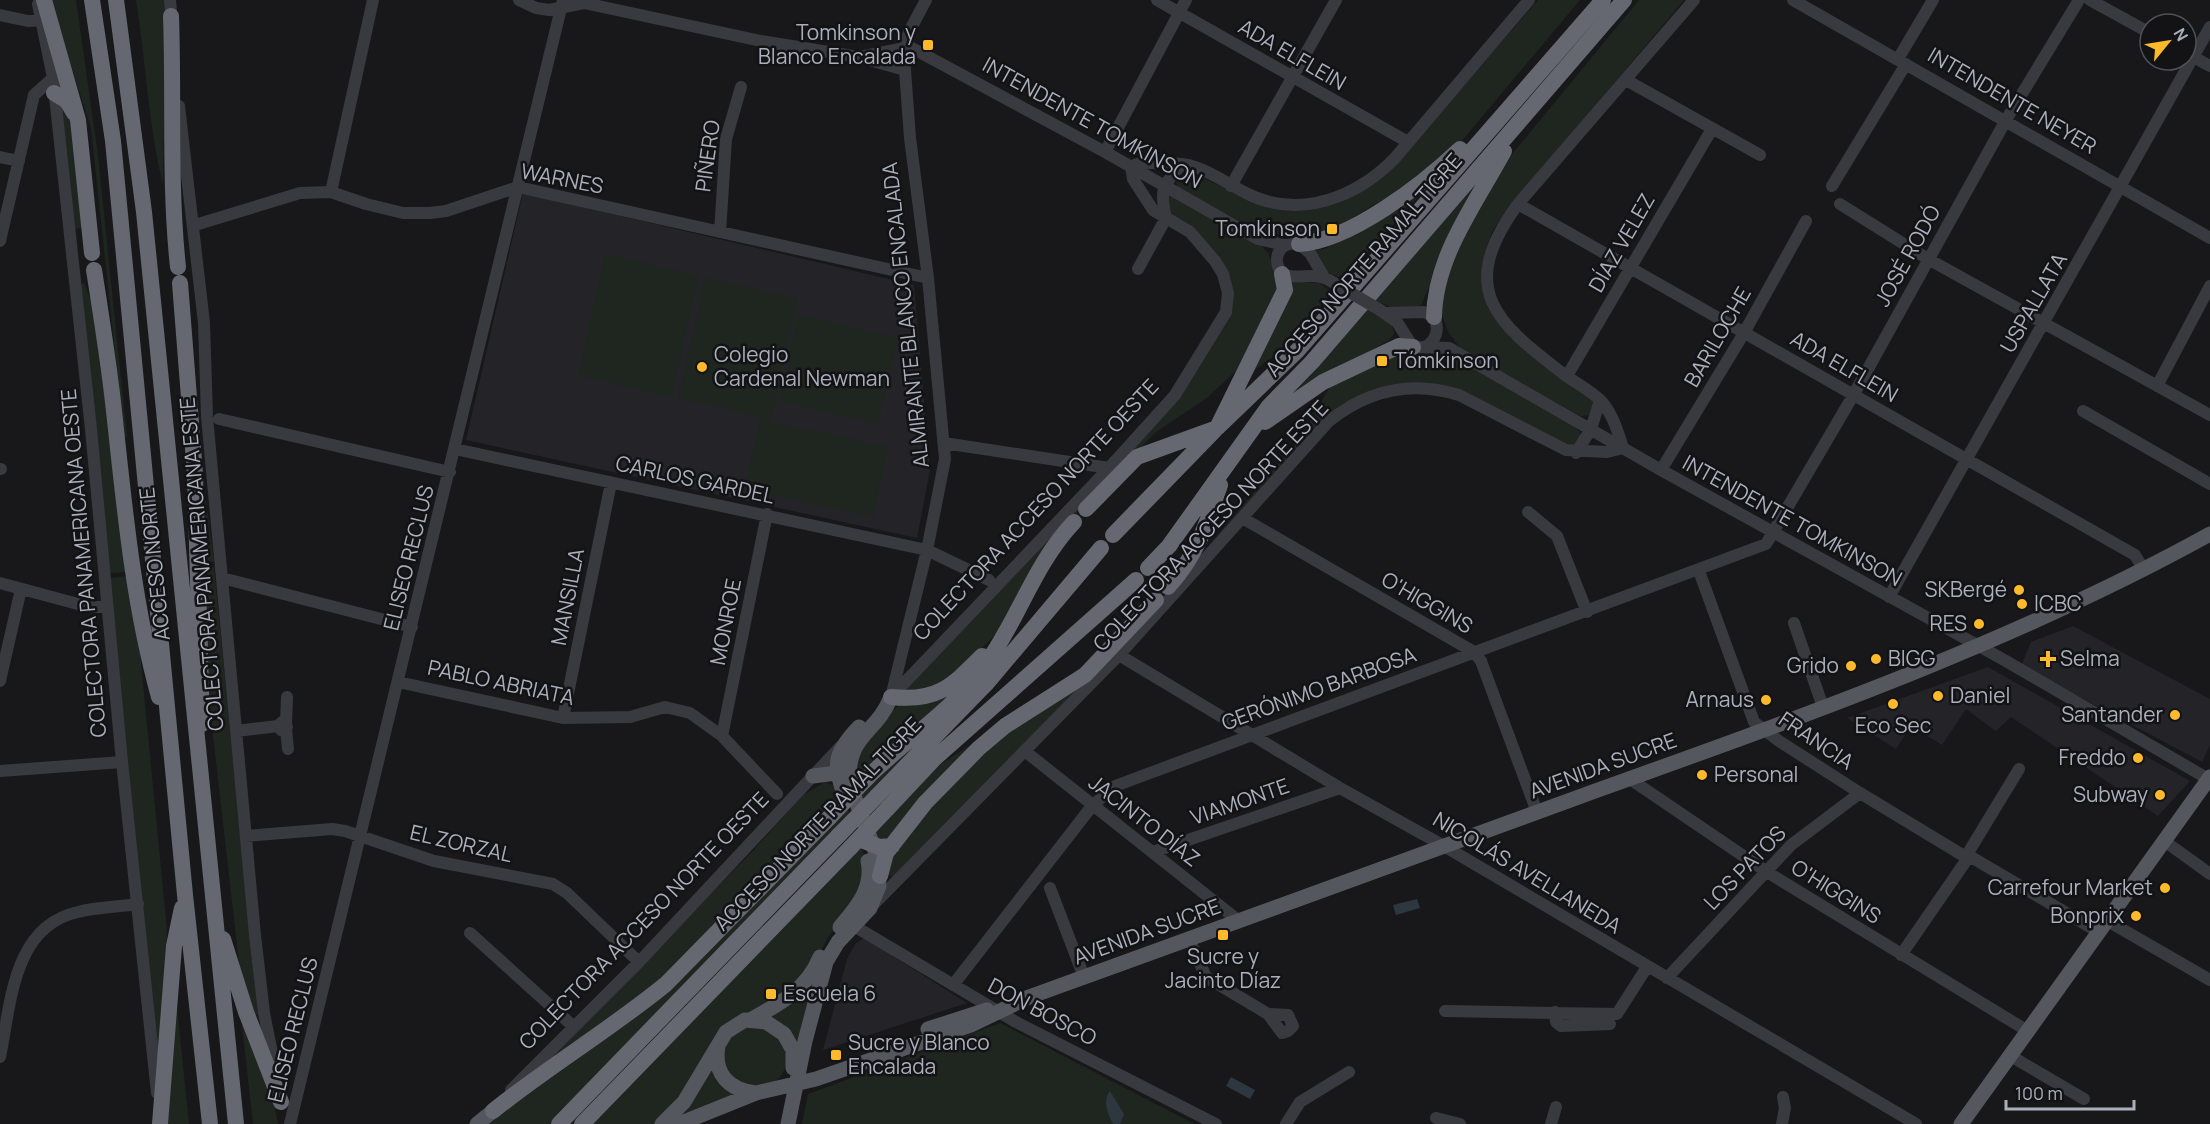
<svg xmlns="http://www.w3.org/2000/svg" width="2210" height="1124" font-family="Manrope,sans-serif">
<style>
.built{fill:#242428}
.green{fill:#1e261f}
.water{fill:#2d3740}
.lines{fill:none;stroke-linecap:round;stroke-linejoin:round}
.minor{stroke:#393a40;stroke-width:12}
.major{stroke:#55575f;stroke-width:15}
.highway{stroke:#656871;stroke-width:16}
.minor-bridge{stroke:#393a40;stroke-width:12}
.highway-bridge{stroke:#656871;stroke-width:16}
.poi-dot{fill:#ffba2c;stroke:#131316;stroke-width:2}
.labels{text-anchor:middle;stroke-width:5;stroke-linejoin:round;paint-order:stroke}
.poi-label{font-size:21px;fill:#aaafbb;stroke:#131316;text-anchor:end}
.street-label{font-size:21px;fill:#aaafbb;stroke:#131316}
</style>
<rect width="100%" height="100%" fill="#18181b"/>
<path class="built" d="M523,193L914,285L930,470L917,538L466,440Z
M2073,626L2210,699V745L2202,762L2021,666L2031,642Z
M1988,667L2190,781L2158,816L2011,717L1996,731L1966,709L1942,745L1911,726L1896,749L1847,718Z
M864,938L967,1003L823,1050L847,959L856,943Z"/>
<path class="green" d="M50,0H76L98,155L127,437H124L91,128Z
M136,0H166L163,185C148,124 146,62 136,0Z
M1538,0H1580L1460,143L1408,185L1333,229L1306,236L1263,233L1178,189L1176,181L1182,175L1192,173L1264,206L1334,203L1400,159Z
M1639,0H1684L1515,201L1493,230L1484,255L1486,293L1492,309L1502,328L1592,398L1596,404L1592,415L1580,416L1461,349L1448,332L1439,306L1454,253L1509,158Z
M61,102L69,111L82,228L73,229Z
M1436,177L1344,279L1322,270L1313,251L1327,248Z
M1475,185L1421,305C1407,312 1395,310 1382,303L1373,313C1383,318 1394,322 1394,334L1389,340L1285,400Z
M1169,192L1259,243L1268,253L1280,284L1236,371L1208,397L1156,432L1059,531L998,632L943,687L906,693L904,687L1184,391L1229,318C1235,301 1233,287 1227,270L1164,213Z
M605,254L699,276L671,397L578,375Z
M705,277L798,299L771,420L678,398Z
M1291,282L1319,283L1332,292L1278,354L1253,371Z
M84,283L95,311L129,572L108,573L79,284Z
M798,315L898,338L878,424L779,401Z
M1438,349L1571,423L1580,432V439L1571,447L1432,386L1344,407L1172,594L893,877L887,874L886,866L925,813L983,751L1112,651L1183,576L1300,438L1331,385L1399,351Z
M760,419L888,447L873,517L745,489Z
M204,486L214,562L202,564Z
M214,567L258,1014L253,1016L242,989L211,718L203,568Z
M129,576L139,643L167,930L162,1045L156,1046L109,578Z
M979,669L965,686L856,777L860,787L911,739L958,703L961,705L862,804C849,765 847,757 877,727C885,719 892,710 901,704C939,707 952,694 979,669Z
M978,740L883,846L871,832L935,768Z
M825,782L837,787L841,794L671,974L544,1063L751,853L803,795Z
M845,803L850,816L650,1025L549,1124H490L506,1109L628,1020Z
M861,843L867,869L857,904L828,937L811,970L802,981L750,1014L655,1124H587Z
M814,978L797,1049L770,1017Z
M176,997L189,1124H167Z
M241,1016L272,1094L278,1124H253Z
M1000,1023L1194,1124H802L808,1094Z
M723 1057a32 32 0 1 1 64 0a32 32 0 1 1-64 0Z
M712,1060L737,1097L670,1122Z"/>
<path class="water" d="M1417,899L1420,908L1396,915L1393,905Z
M1231,1077L1255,1090L1250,1099L1226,1086Z
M1110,1091L1124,1114L1120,1124H1113C1108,1114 1102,1101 1110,1091Z"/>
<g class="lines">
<path class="minor" d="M170,0L172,23
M519,0L536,8L549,10L584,3L761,41L859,57L910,47L1105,152L1258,239L1285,245
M1157,0L1408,142
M1793,0L2210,238
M2090,0L2150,33
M38,4L53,78L91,429L122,762L157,1093
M0,15L28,21L41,20
M2186,53L2210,66
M866,59L905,70
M1898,59L1933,0
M1626,80L1760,155
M179,106L204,323L207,417L255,935L264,1013L276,1073
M1105,152L1186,0
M0,157L19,161
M1231,186L1336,0
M1832,186L1906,64
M331,192L373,0
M1518,204L2135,555L2144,570
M1840,204L1928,259L2210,415
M195,225L300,193L331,192L366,204L403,213H430L446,211L518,187L928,278
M720,232L726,139L741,87
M0,241L34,95L53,78
M1138,269L1166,218C1159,189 1163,185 1182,164
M1324,277L1310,253L1299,244C1279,241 1271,258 1282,274C1298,281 1313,271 1329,280
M1380,310L1397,322L1413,347L1449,348L1661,470L2006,661L2210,780
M1386,313L1424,312L1434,317C1440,329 1436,341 1425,347
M1567,376L1712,129
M2157,386L2210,286
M2083,411L2210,484
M219,419L450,472
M944,443L1109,468
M455,449L927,550L989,580
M1576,453L1591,429L1600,400
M0,469H1
M1661,470L1744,333L1806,221
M1528,512L1557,536L1587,612
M1244,519L1474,652L1481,661L1537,812
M1699,571L1754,722L1779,741L1860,793L1964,856
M222,578L412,627
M0,583L89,607H107
M1889,597L2210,27
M1794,623L1823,707
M1119,655L1340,788L1444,846L1916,1124
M0,681L21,589
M398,682L563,718L630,717L665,707L690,713L722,736L777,794
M892,693L927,550L945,459L928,278L910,138L905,70L904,48L909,32L926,0
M891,697L1109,468L1175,395L1226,312L1228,293L1223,274L1215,261L1190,232L1153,210L1133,179L1131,167C1138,162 1145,163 1153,163C1167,164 1182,162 1195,167C1220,175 1243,196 1270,202C1317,213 1363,191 1395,158L1529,0
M563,718L611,483
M286,724L287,697
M286,729L288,749
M236,731L278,726L282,722L287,727L281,730L278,726
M722,736L767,514
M1026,752L1239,921
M0,771L122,762
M1630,779L1767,872L2026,1030
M246,836L332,829L345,831L434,861L553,884L567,893L639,962
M2163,840L2210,874
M1153,852L1340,788
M1968,853L2019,769
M1971,857L2097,931
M1050,888L1084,977
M873,905L1119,655L1329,421C1368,390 1411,380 1459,395L1566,450L1607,452L1623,448C1618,432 1613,415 1602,402C1592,391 1577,384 1565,375C1495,322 1456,289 1518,204L1694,0
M2106,920L2210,980
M854,926L1016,1022L1216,1124
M470,933L574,1027
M1189,939L1206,977L1268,1014L1282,1033L1288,1031L1293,1026L1288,1015L1268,1014
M1901,955L1970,855
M1667,978L1791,845L1860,793
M953,985L1092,806L1115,786L1766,544L1854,394L2006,120L2079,0
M1445,1011L1617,1014L1647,967
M1555,1012L1556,1022L1561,1026L1610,1024
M2009,1055L2084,1099
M0,1057C11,1003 13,926 78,912C97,907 118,907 138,904
M511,1090L639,962L840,747
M1436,1118L1460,1124
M290,1124L563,0
M1286,1124L1300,1102L1349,1072
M1551,1124L1556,1107
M1782,1124L1785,1108L1783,1097"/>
<path class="major" d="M813,776L837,773L843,778
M845,796C832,764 835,752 859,727
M840,927C856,908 874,888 868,861
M752,1019C781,1003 807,989 820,957
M928,1029L987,1010
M718,1046C713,1074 729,1090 756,1093
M477,1124L493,1111
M662,1124L684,1102L726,1032L745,1020L766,1022L784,1034L793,1050V1068
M679,1124L756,1093L816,1079L971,1025L1029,997C1215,930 1400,861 1587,794C1798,718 2013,643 2210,534
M788,1124L805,1041L826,962L838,942L870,908L879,886L876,853L849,783C847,733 876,735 891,697
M1961,1124L2210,777"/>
<path class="highway" d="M44,0L78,120L92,253
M92,0L113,141L185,895L210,1124
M116,0L144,212L236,1124
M171,16C174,99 169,184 178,267
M54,93L67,101L74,113
M1299,244C1350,241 1423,184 1460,149
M94,270C101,314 108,358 113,402C124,501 132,600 159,697
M180,283L195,474L202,724
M1434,317C1435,256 1476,203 1504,151
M1265,422L1323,382L1399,346L1413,347
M1086,509L1137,457L1217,428L1285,290L1282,274
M1113,535L1217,428L1297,351L1603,0
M1148,568L1169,546L1269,406L1312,362L1624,0
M1168,587C1196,557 1207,524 1220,485
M891,697C937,702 951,687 982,656
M867,778C905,740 953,710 984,667C1018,621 1034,564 1074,522
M877,796L986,684L1101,548
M888,808L934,759L1136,580
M862,840L879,847L892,846
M880,876L886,853L925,803L979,748L1005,726L1085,675L1156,600
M223,939L246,1012L281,1102
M493,1111C549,1066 611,1029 666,984L829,818
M160,1124L174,946L182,908
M559,1124L839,835
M582,1124L850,848"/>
<path class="minor-bridge" d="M1329,280L1380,310"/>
<path class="highway-bridge" d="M829,818L867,778
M839,835L877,796
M850,848L888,808"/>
</g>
<g class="poi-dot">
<rect x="922" y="39" width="12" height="12" rx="3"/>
<rect x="1326" y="223" width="12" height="12" rx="3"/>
<rect x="1376" y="355" width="12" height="12" rx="3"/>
<circle cx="702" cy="367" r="6"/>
<circle cx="2019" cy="590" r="6"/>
<circle cx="2022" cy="604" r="6"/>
<circle cx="1979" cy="624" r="6"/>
<circle cx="1876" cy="659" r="6"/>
<path d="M2045 650h6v6h6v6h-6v6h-6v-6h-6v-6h6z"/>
<circle cx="1851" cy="666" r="6"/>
<circle cx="1938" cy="696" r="6"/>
<circle cx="1766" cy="700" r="6"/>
<circle cx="1893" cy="704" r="6"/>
<circle cx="2175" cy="715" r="6"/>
<circle cx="2138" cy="758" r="6"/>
<circle cx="1702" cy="775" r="6"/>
<circle cx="2160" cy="795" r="6"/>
<circle cx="2165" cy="888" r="6"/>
<circle cx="2136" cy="916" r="6"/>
<rect x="1217" y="929" width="12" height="12" rx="3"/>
<rect x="765" y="988" width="12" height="12" rx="3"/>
<rect x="830" y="1049" width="12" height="12" rx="3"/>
</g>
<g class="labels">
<g class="poi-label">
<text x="916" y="40">Tomkinson y<tspan x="916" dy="24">Blanco Encalada</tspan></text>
<text x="1320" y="236">Tomkinson</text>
<text x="714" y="362" text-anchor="start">Colegio<tspan x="714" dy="24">Cardenal Newman</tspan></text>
<text x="1394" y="368" text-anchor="start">Tómkinson</text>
<text x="2007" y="597">SKBergé</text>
<text x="2034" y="611" text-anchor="start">ICBC</text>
<text x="1967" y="631">RES</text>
<text x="1888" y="666" text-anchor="start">BIGG</text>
<text x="2060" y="666" text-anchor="start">Selma</text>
<text x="1839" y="673">Grido</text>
<text x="1950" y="703" text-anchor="start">Daniel</text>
<text x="1754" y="707">Arnaus</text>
<text x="2163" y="722">Santander</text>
<text x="1893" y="733" text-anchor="middle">Eco Sec</text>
<text x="2126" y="765">Freddo</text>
<text x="1714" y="782" text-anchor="start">Personal</text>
<text x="2148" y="802">Subway</text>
<text x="2153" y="895">Carrefour Market</text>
<text x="2124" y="923">Bonprix</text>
<text x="1223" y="964" text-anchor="middle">Sucre y<tspan x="1223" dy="24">Jacinto Díaz</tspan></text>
<text x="783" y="1001" text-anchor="start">Escuela 6</text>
<text x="848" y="1050" text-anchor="start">Sucre y Blanco<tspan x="848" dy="24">Encalada</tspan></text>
</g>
<g class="street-label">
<text transform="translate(1292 55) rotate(30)" y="7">ADA ELFLEIN</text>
<text transform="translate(2012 101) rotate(30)" y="7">INTENDENTE NEYER</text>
<text transform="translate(1092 123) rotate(29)" y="7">INTENDENTE TOMKINSON</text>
<text transform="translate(708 156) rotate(-82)" y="7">PIÑERO</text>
<text transform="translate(562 179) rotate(11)" y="7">WARNES</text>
<text transform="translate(1622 243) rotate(-60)" y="7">DÍAZ VELEZ</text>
<text transform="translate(1908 256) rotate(-61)" y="7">JOSÉ RODÓ</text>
<text transform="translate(1364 265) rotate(-49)" y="7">ACCESO NORTE RAMAL TIGRE</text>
<text transform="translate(2034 303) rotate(-60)" y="7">USPALLATA</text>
<text transform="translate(906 315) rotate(-96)" y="7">ALMIRANTE BLANCO ENCALADA</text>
<text transform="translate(1718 337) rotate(-60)" y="7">BARILOCHE</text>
<text transform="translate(1844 367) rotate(30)" y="7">ADA ELFLEIN</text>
<text transform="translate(695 480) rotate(12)" y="7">CARLOS GARDEL</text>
<text transform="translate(1036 510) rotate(-47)" y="7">COLECTORA ACCESO NORTE OESTE</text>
<text transform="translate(1792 521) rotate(29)" y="7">INTENDENTE TOMKINSON</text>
<text transform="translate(1211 526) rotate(-47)" y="7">COLECTORA ACCESO NORTE ESTE</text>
<text transform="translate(409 558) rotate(-76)" y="7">ELISEO RECLUS</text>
<text transform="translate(84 563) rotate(-95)" y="7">COLECTORA PANAMERICANA OESTE</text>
<text transform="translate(155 564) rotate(-96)" y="7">ACCESO NORTE</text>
<text transform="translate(202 564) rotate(-95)" y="7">COLECTORA PANAMERICANA ESTE</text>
<text transform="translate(568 597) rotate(-79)" y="7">MANSILLA</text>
<text transform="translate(1427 603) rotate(30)" y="7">O'HIGGINS</text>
<text transform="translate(726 622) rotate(-79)" y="7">MONROE</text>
<text transform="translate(501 683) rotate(12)" y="7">PABLO ABRIATA</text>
<text transform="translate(1319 689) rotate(-20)" y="7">GERÓNIMO BARBOSA</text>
<text transform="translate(1816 741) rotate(34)" y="7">FRANCIA</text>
<text transform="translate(1603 766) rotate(-20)" y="7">AVENIDA SUCRE</text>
<text transform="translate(1240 802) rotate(-19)" y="7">VIAMONTE</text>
<text transform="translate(1144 821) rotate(38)" y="7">JACINTO DÍAZ</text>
<text transform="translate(818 824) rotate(-46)" y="7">ACCESO NORTE RAMAL TIGRE</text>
<text transform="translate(461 844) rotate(13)" y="7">EL ZORZAL</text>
<text transform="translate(1745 868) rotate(-46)" y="7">LOS PATOS</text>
<text transform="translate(1527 873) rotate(31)" y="7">NICOLÁS AVELLANEDA</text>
<text transform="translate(1836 892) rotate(32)" y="7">O'HIGGINS</text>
<text transform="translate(644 921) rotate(-46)" y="7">COLECTORA ACCESO NORTE OESTE</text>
<text transform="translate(1147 932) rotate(-20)" y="7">AVENIDA SUCRE</text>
<text transform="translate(1042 1012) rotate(28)" y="7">DON BOSCO</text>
<text transform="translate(293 1030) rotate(-76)" y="7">ELISEO RECLUS</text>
</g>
</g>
<g transform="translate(2168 42) rotate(60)"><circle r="28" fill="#131316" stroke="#4f5158" stroke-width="1.5"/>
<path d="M0-4.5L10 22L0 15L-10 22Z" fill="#ffba2c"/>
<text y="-9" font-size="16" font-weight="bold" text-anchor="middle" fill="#aaafbb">N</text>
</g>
<path d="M2006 1100v9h128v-9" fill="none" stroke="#aaafbb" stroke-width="3"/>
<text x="2015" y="1100" font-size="18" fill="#aaafbb" stroke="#131316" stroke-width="4.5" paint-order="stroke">100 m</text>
</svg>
